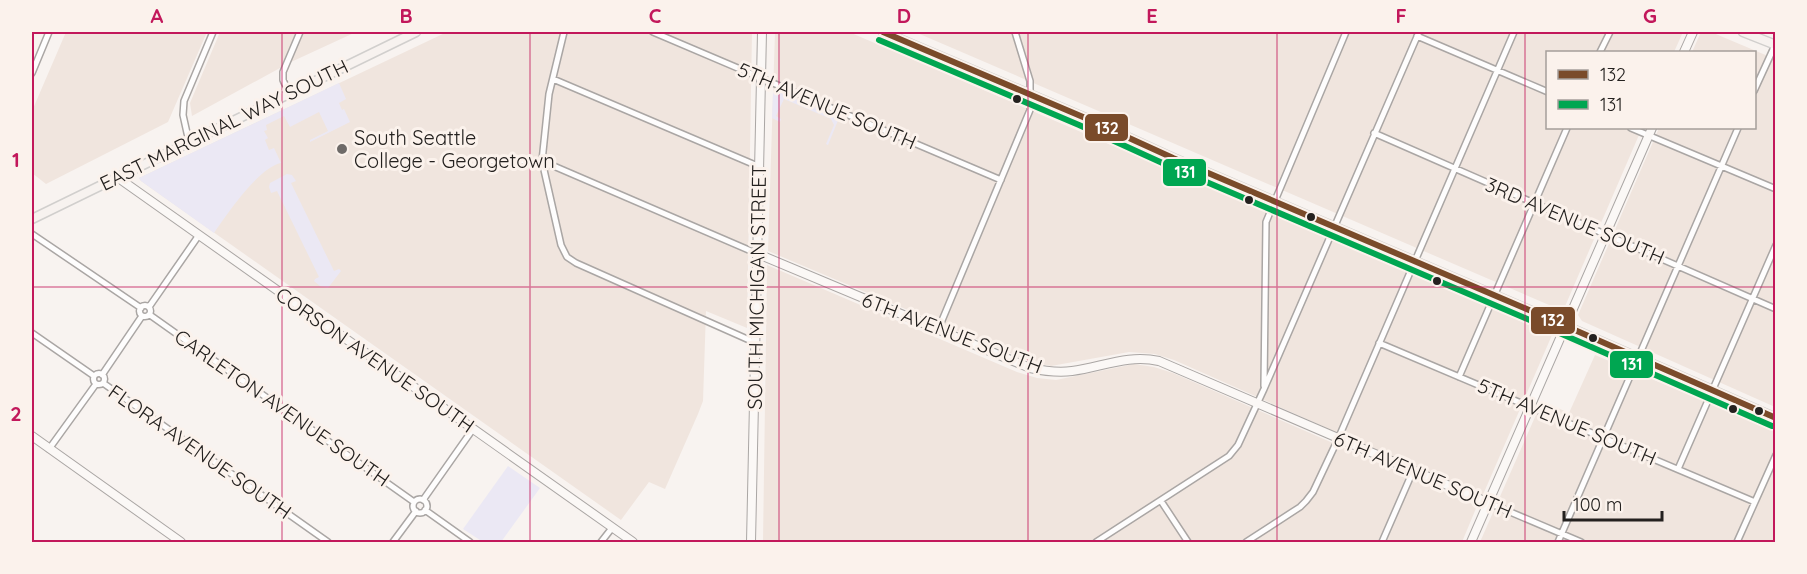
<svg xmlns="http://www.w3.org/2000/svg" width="1807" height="574" font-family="Quicksand,sans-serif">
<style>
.built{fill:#f0e5de}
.green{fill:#ebe8f4}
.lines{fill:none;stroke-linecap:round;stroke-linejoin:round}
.street-casing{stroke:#aaa6a4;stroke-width:8}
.secondary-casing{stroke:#aaa6a4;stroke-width:10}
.primary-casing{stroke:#d1cfcd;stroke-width:11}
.street{stroke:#fefdfd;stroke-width:5}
.secondary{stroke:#fbf8f6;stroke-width:8}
.primary{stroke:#f7f2ef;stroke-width:8}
.bus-1-casing{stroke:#fbf2ec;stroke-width:10}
.bus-2-casing{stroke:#fbf2ec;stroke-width:10}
.bus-1{stroke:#7a4b2a;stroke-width:6}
.bus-2{stroke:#00a651;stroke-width:6}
.grid{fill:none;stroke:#c2185b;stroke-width:1.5;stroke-opacity:0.55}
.bus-dot{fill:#24211f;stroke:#fbf2ec;stroke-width:2}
.poi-dot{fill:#6e6a68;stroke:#fbf2ec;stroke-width:2}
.labels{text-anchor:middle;stroke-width:6;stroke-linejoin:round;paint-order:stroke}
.street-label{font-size:20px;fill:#24211f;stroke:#fbf2ec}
.poi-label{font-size:20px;fill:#24211f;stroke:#fbf2ec;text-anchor:start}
.line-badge{stroke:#fbf2ec;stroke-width:2}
.badge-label{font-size:16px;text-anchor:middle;font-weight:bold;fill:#fff}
.neatline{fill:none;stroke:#c2185b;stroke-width:2}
.grid-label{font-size:20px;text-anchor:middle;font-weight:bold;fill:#c2185b}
</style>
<rect width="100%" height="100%" fill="#f8f3f0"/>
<path class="built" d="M66,32H207L168,122L46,184L32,173V111Z
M220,32H356L291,62L192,116L190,103Z
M447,32H752L747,328L706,311L703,401L698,414L665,489L649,482L621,520L141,181L139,178Z
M775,32H849L1552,335L1482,497L1174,360L1155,354L1129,352L1051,366L1031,362L768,251Z
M915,32H1683L1674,52H1548V128H1642L1563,311Z
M1701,32H1711L1775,59V407L1582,321L1578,315L1659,128H1754V52H1692Z
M767,265L1017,372L1037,378L1056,380L1134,364L1154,367L1173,373L1477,506L1462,542H763Z
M1595,355L1775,431V542H1480L1542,401L1569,413Z"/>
<path class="green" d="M339,83L346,99L339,103L342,110L344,109L350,122L310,142V140L328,131L319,112L290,127L284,116L266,125L267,130L264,131L268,138L265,140L269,150L274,148L281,163C259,167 227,214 214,233L141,181L139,178Z
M775,90L839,118L828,145L826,144L834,125L831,119L784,99L776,116L781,119L780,122L772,118L773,92Z
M287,174L292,175L296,181L291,183L334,271L339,269L341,271L328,288L320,286L314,281L315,279L319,277L277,191L271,193L269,187L270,183Z
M508,466L540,488L501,542H483L463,529Z"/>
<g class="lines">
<defs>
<path id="street" d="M564,32L549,94L542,161L561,245L567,257L576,263L756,343
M653,32L1001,180
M1417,36L1548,92
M1600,52L1610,32
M32,73L49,32
M553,79L760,167
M1754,91L1776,43
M289,93L283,80V72L300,32
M1631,128L1776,189
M1374,133L1776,309
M189,142L183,115L184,101L213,32
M491,161H542L758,254
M32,234L141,308
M139.5 311a5.5 5.5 0 1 1 11 0a5.5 5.5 0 1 1-11 0Z
M149,307L199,235
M150,315L414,502
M938,330L1030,110V81L1015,32
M32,333L94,376
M1379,343L1755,502
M93.5 379a5.5 5.5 0 1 1 11 0a5.5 5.5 0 1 1-11 0Z
M102,375L142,316
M1459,377L1567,128
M103,383L328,542
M1264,386L1266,222L1346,32
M49,449L96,384
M1678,469L1776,245
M413 506a7 7 0 1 1 14 0a7 7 0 1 1-14 0Z
M423,500L473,429
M1161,501L1188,542
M1489,503L1581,542
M425,510L470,542
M393,542L416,511
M601,542L612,528
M1096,542L1229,456L1238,445L1264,389L1419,32
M1246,542L1300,507L1306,501L1313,492L1338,439L1514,32
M1382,542L1413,471
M1558,542L1738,128
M1737,542L1776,455"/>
<path id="secondary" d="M1684,52L1693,32
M117,177L633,542
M758,254L1030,368C1044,371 1058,373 1072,371C1102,367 1128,354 1159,361L1489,503
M32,436L181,542
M751,542L762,32
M1471,542L1652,128"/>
<path id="primary" d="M883,32L1083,117L1173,158L1529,310L1776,418
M1743,32L1776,45
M32,219L416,32"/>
</defs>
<use href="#street" class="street-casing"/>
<use href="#secondary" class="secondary-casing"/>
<use href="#primary" class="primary-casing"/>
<use href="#street" class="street"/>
<use href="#secondary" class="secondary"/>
<use href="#primary" class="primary"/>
<defs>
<path id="bus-1" d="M883,32L1083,117L1173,158L1529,310L1776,418"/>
<path id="bus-2" d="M879,40L1079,125L1169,166L1525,318L1772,426"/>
</defs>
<use href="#bus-1" class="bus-1-casing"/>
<use href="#bus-2" class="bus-2-casing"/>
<use href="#bus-1" class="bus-1"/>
<use href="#bus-2" class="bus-2"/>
</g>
<path class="grid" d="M282,32V542M530,32V542M779,32V542M1028,32V542M1277,32V542M1525,32V542M32,287H1776"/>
<g class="bus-dot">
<circle cx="1017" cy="99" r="5"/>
<circle cx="1249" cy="200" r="5"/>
<circle cx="1311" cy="217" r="5"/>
<circle cx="1437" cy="281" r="5"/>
<circle cx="1593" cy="338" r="5"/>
<circle cx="1733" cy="409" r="5"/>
<circle cx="1759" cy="411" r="5"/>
</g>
<circle class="poi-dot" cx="342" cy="149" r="6"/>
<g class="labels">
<g class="street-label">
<text transform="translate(827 106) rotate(23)" y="7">5TH AVENUE SOUTH</text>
<text transform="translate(224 125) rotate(-26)" y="7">EAST MARGINAL WAY SOUTH</text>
<text transform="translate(1575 221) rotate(23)" y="7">3RD AVENUE SOUTH</text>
<text transform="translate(757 287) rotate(-89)" y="7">SOUTH MICHIGAN STREET</text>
<text transform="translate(952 333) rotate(21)" y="7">6TH AVENUE SOUTH</text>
<text transform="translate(375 360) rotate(35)" y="7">CORSON AVENUE SOUTH</text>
<text transform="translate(282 408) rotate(35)" y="7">CARLETON AVENUE SOUTH</text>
<text transform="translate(1567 422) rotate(23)" y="7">5TH AVENUE SOUTH</text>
<text transform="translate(200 452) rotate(35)" y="7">FLORA AVENUE SOUTH</text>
<text transform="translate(1423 475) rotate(23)" y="7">6TH AVENUE SOUTH</text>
</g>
<g class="poi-label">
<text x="354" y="145">South Seattle<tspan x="354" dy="23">College - Georgetown</tspan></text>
</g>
</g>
<g class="line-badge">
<rect x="1084" y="113" width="45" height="29" rx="6" fill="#7a4b2a"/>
<rect x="1162" y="158" width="45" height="29" rx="6" fill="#00a651"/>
<rect x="1530" y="306" width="46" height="29" rx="6" fill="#7a4b2a"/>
<rect x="1609" y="350" width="45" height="29" rx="6" fill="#00a651"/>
</g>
<g class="badge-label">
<text x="1107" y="134">132</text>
<text x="1185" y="178">131</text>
<text x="1553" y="326">132</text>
<text x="1632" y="370">131</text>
</g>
<rect width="1807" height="574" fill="none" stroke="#fbf2ec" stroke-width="66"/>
<rect x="1546" y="51" width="210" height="78" fill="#fbf2ec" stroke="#a59e9a" stroke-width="1.5"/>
<rect x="1558" y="70" width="30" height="9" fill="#7a4b2a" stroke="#a59e9a" stroke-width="1.5"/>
<text x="1600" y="81" font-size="18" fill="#24211f">132</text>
<rect x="1558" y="100" width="30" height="9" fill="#00a651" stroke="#a59e9a" stroke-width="1.5"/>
<text x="1600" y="111" font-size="18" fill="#24211f">131</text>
<path d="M1564 511v9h98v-9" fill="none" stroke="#24211f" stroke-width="3"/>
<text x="1573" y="511" font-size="18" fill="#24211f" stroke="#fbf2ec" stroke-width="4.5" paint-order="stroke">100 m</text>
<rect x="33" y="33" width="1741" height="508" class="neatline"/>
<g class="grid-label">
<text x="157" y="23">A</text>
<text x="406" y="23">B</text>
<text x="655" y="23">C</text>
<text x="904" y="23">D</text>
<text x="1152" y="23">E</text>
<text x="1401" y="23">F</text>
<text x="1650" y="23">G</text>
<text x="16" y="167">1</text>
<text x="16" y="421">2</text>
</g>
</svg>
